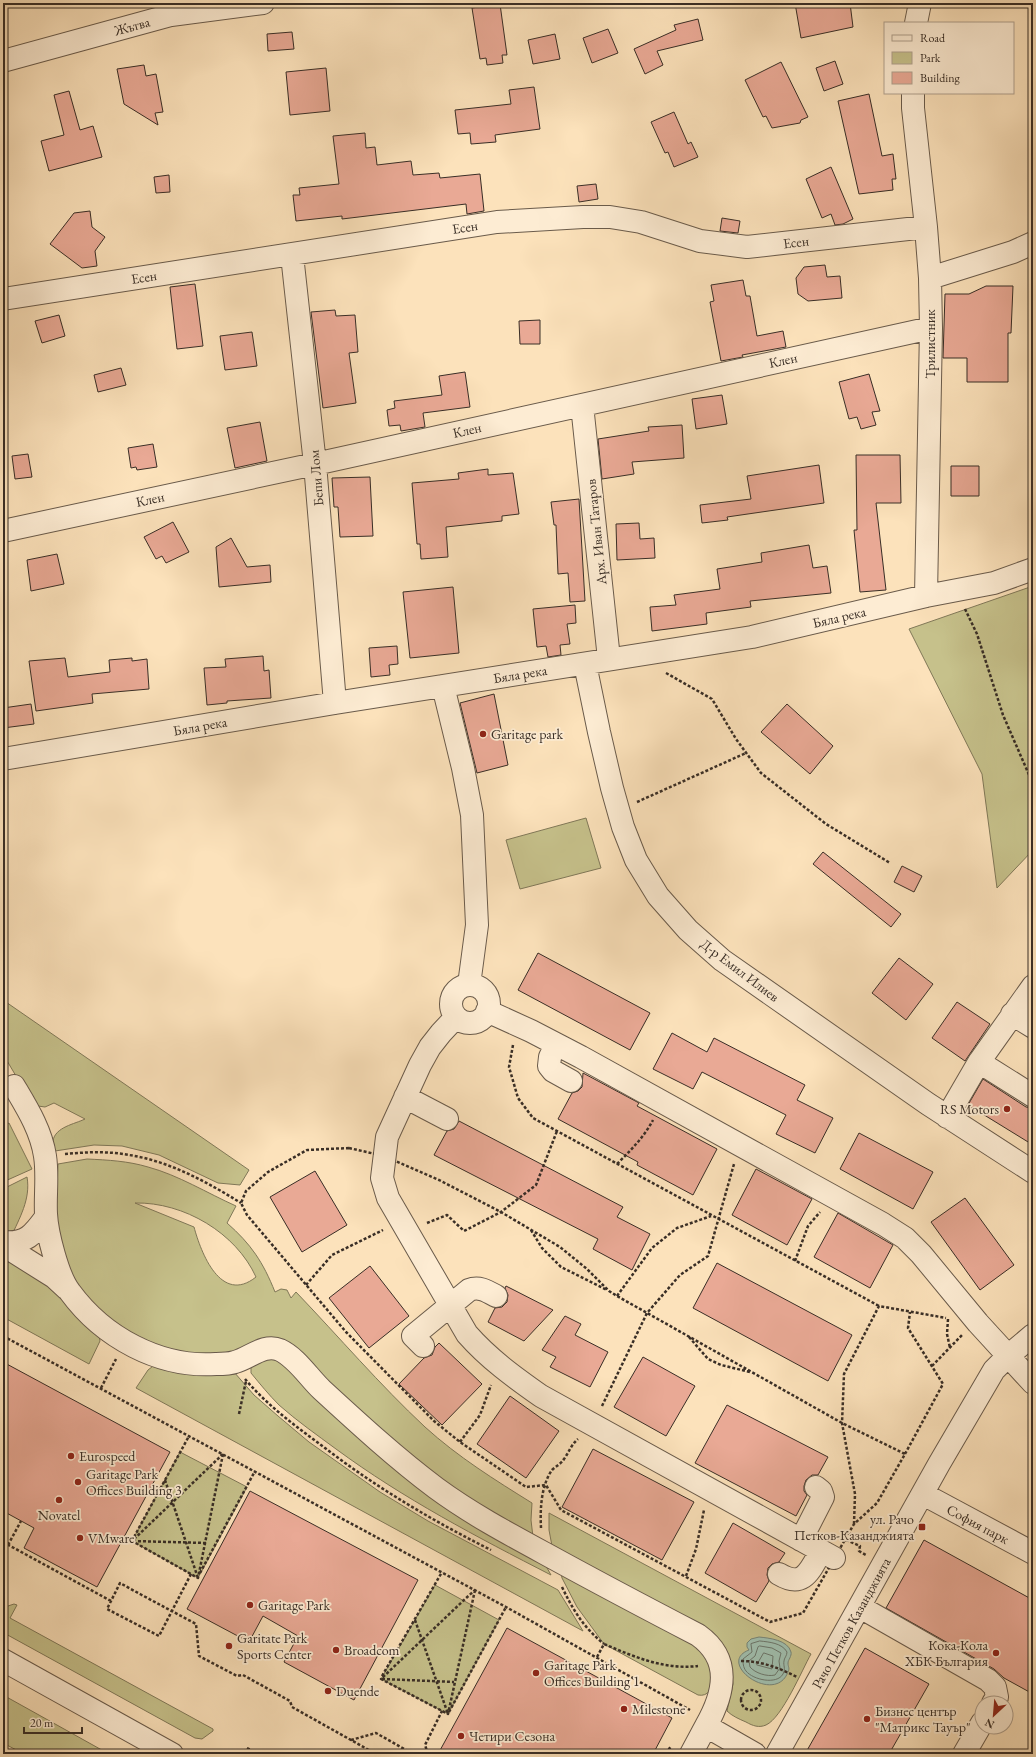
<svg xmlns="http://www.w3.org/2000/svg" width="1036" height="1757" font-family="'EB Garamond',serif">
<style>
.green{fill:#c6c18b;stroke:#807858;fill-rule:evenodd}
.water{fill:#a0bead;stroke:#778477}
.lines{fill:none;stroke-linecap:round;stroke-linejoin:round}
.shore{stroke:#6c766a;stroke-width:1}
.building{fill:#e9a995;stroke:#392e26}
.minor-casing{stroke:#6a5b4b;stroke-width:24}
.path{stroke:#392e26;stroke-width:2.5;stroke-dasharray:3 2;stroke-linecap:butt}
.minor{stroke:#fdecd3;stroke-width:22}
.poi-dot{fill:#8f2418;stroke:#fdecd3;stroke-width:1.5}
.labels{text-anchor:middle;stroke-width:3.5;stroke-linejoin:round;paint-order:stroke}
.street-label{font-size:14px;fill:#392e26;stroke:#fdecd3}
.poi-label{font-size:14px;fill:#392e26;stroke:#fdecd3;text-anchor:start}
</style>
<rect width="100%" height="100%" fill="#fce2bb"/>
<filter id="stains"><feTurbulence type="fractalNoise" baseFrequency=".005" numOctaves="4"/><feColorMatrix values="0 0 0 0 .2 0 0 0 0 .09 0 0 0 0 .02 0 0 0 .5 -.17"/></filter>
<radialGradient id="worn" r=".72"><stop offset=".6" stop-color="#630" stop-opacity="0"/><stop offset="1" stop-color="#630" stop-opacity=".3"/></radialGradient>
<path class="green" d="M1033,586V850L997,888L982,774L909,629Z
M586,818L601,868L520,889L506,840Z
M3,1000L249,1170L240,1185L218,1183L159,1155L122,1146L94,1145L55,1151C54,1148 53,1144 53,1141C55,1127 75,1124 85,1119L54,1103L45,1107L38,1106L29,1098L3,1054Z
M9,1123L32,1169L3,1182V1126Z
M87,1159C108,1160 128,1161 148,1167C178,1175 207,1193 236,1206L227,1223C251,1244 263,1262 275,1292L281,1289L287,1290L291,1298L296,1292C339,1337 380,1385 425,1427C458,1457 495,1480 532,1503L531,1520L533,1537L449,1487L372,1425L288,1347L209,1360L133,1339L69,1283L56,1217L58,1164ZM135,1203C184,1202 236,1233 256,1277C221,1305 201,1253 194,1227Z
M27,1177C31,1199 19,1219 11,1237L3,1234V1189Z
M12,1258L44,1279L99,1336L100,1341L89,1364L3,1317V1268Z
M271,1355L542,1559L551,1575C477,1537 404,1499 336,1449C317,1435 297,1421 279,1405C269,1395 260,1384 251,1373V1368L254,1362Z
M157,1363L234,1372L254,1395L278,1416L309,1442L380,1492L428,1521L558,1590L583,1631L136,1388L148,1370Z
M180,1452L247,1487L198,1578L132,1541Z
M549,1513L811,1654C802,1670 782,1718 766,1725C759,1728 753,1726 746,1722C739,1719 732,1716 727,1711L733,1684L731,1667L552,1546L549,1530Z
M560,1569L703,1646L715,1679C711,1688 709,1697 698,1695L604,1644L577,1607L562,1578Z
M435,1585L499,1620L448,1714L381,1679Z
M14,1604L17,1605L10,1618L213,1729V1731L202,1739L195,1738L4,1633L3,1612L8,1606Z
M3,1695L109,1754H24L3,1743Z"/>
<path class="water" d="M759,1637C769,1638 788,1640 791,1652C792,1656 788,1660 788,1663C788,1667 790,1668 788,1672C775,1706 715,1663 749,1650L747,1647V1643L751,1639Z"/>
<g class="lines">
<path class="shore" d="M760,1641C769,1642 782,1643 787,1652C787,1656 784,1658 784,1661C783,1666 786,1668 783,1674C777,1685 753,1680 746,1671C743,1667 743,1663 743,1659L752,1652L751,1644Z
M760,1646L772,1648L781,1653L779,1661L780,1668L775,1675C767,1677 755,1673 750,1667L749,1661L755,1656L758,1647Z
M764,1653L773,1656L772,1669L757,1665Z"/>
</g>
<path class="building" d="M795,3H850L853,27L801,38Z
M500,4L507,55H502L503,63L487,65L486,58L480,59L472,8Z
M698,19L703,40L657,51L663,65L645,74L634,49L676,30L674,25Z
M608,29L618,53L592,63L583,38Z
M292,32L294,49L268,51L267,34Z
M555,34L560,59L533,64L528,40Z
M835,61L843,84L824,91L816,68Z
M781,62L808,117L801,120L800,123L772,128L766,116L763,117L745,80Z
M144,65L146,76L156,74L163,112L155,113L158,125L124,104L117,69Z
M326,68L330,111L290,115L286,72Z
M534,87L540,129L495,135L496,142L471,144L470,133L458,134L455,110L511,104L509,90Z
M69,91L80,130L93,126L102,157L49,171L41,141L64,135L54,95Z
M869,94L882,156L893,154L896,179H892L893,190L859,194L838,101Z
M674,112L688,144L691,142L698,157L674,167L668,152L665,153L651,122Z
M365,133L366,148L375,147L377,165L411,161L413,175L439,173L440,178L480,174L484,211L467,214L466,204L342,219V216L296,221L293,195H300L299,188L339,184L333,136Z
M831,167L853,219L843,224L835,225L831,214L822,218L806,179Z
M169,175L170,192L156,193L154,177Z
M596,184L598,199L579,202L577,186Z
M90,211L92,227L105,237L95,251L97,266L82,268L50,244L74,213Z
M722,218L740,221L738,233L720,231Z
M825,265L827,277L840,276L842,298L808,301L798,294L796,278L804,267Z
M743,280L746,296H750L757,336L783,331L786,347L742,355L743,357L721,361L710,302L714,301L711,285Z
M195,284L203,346L177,349L170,287Z
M986,286H1013L1011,333H1008V382H967V358H943L945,294H969Z
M335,310L336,316L355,315L358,352L349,353L356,403L323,408L311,312Z
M59,315L65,336L42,343L35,321Z
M540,320V344H520L519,321Z
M252,332L257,366L225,370L220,336Z
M121,368L126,385L98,392L94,375Z
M465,372L470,407L423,413L425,427L401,431L400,425L389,426L387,410L395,408L394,401L442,395L439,376Z
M869,374L880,411L872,412L876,425L861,429L857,417L849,419L839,382Z
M722,395L727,424L696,429L692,399Z
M260,422L267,461L235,468L227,428Z
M682,425L684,458L632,462L634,474L602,479L598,439L649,431L648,427Z
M153,444L157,467L137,470L136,467L131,468L128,448Z
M28,454L32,477L15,479L12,456Z
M856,455H900L901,503H876L886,590L860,592L854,530H857Z
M819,465L824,503L727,517L728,520L702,523L700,505L751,499L747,476Z
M951,466H979V496H951Z
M488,469V475L513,473L519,514L502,516V521L446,527L448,557L421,559L420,544H417L412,483L459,479L458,473Z
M370,477L373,536L340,537L338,507H334L332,478Z
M579,499L585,601L570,602L568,573L558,574L556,525H554L551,502Z
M173,522L189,552L166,563L162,556L156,559L144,537Z
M639,523L640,539L654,538L655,558L617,560L616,524Z
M231,538L247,567L270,565L271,582L219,587L216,547Z
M809,545L813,568L827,566L831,593L750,601L751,607L706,613L707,624L652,631L650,607L676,605L674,595L720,589L717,569L762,562L761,553Z
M57,554L64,584L31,591L27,560Z
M453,587L459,653L410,658L403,592Z
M575,605L576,623L567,624L570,644L560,645L561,655L548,657L546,646L537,647L533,609Z
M397,646L398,664L389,665L390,675L371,677L369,648Z
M263,656L264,671L269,670L271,698L227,701V703L207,705L204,668L226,667L225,659Z
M65,658L68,677L110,672L109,660L132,658V661L147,659L149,689L92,694L93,703L36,711L29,661Z
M494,694L508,765L477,773L460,703Z
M31,704L34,724L3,728V708Z
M787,704L833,746L810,774L761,732Z
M823,852L901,914L891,927L813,864Z
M902,866L922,876L914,892L894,882Z
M538,953L650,1013L630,1050L518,990Z
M899,958L933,984L906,1020L872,993Z
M957,1002L990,1024L965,1061L932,1038Z
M672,1033L707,1052L714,1038L805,1085L797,1100L833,1118L815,1153L776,1134L786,1115L702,1072L693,1089L653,1069Z
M583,1073L639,1103L637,1106L717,1149L693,1195L637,1165L638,1162L558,1119L572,1093L578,1091L582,1087Z
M983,1079L1026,1107L1033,1108V1145L968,1105Z
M459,1121L623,1207L617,1217L650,1234L632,1270L593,1249L598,1239L434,1155L447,1131L454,1129Z
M859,1133L933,1172L913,1209L840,1169Z
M756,1169L812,1199L787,1245L732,1215Z
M315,1171L347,1225L302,1252L270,1197Z
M965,1198L1014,1265L980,1290L931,1222Z
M838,1213L893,1245L870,1288L814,1257Z
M717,1263L852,1335L828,1381L693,1308Z
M370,1266L409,1316L369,1348L329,1298Z
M506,1286L553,1310L524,1341L488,1322L495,1308L502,1307L507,1302L508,1295L505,1288Z
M565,1316L581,1324L575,1335L608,1352L590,1387L550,1367L556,1357L542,1350Z
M439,1343L482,1384L442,1425L399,1384L424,1358L432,1355L435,1347Z
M643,1357L695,1386L666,1436L614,1407Z
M3,1362L170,1452L97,1587L24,1548L34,1528L3,1511Z
M510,1396L559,1431L526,1478L477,1444Z
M727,1405L828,1457L818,1475H812L806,1480L804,1486V1491L807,1495L796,1516L695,1463Z
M593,1449L694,1502L662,1560L562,1507Z
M250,1491L418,1580L354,1700L284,1662L298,1636L263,1616L249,1642L187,1609Z
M733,1523L785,1553L779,1562L772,1564L768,1568L767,1575L769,1581L756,1602L705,1573Z
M924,1540L1033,1600V1694L1004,1678L994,1669L886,1608Z
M507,1628L672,1718L653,1754H438Z
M865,1648L929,1684L889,1754H805Z"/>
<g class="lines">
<defs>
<path id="minor" d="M916,23L920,3
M3,61L171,15L263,3
M913,93V108L926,227L930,278L931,328L926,596
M292,255L315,464L335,703
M930,278L1013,252L1033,243
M3,299L497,222L583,217H610L641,222L700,241L747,247L926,227
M582,405L609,659
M3,531L315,464L931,328
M585,664L599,732L612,788L623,827L636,860L658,896L688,930L722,960L928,1104L1033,1172
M443,686L463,768L472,815L477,925L469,985
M3,759L335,703L752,637L926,596L994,583L1033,569
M451 1004a19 19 0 1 1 38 0a19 19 0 1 1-38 0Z
M1033,986L979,1062L1033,1096
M487,1011L531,1031L581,1057L883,1224L905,1238L921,1254L978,1323L1033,1383
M1012,1014L1033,1027
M456,1017L441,1033L430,1047L420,1065L387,1137L382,1178L388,1198L467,1334C489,1359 514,1377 541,1396L834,1558
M556,1044L550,1057L549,1066L553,1071L571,1081
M14,1086C27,1108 41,1130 45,1156C48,1175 45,1195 46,1214C47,1233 58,1277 70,1292C103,1337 159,1368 216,1364C222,1364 229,1364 235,1362C250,1358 264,1343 280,1350C297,1358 309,1378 322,1390C359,1424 396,1458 436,1488C470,1513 507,1533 544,1553C595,1581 646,1608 698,1635C733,1660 724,1694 706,1726
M405,1097L447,1119
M947,1117L979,1062
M3,1242C26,1244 33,1235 46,1217
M3,1245L54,1277L67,1289
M423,1346L413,1336L469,1290C479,1286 487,1291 496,1296
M923,1494L1033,1553
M801,1540L823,1497L821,1491L816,1487
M779,1574C804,1589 810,1570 821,1551
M860,1607L988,1680L995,1687L997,1697L993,1703
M3,1660L172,1754
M691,1754L706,1726L755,1754
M777,1754L939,1464L994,1370L1008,1356L1033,1335
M964,1754L982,1723"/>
</defs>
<use href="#minor" class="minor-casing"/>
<path class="path" d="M965,609L977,634L1003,715L1033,784
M666,673L712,699L736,739L761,773L826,824L890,863
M637,802L746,753
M513,1045L509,1067L518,1098L533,1118L879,1306
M349,1148L384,1156L439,1180L501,1212L560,1247L587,1269L609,1291L617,1296L842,1423L905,1454L877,1503L854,1524L803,1613L770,1622L561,1510L546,1485L526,1487L460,1442L434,1421L346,1332L247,1215L241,1203L246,1191L268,1172L307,1150Z
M65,1154C86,1152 108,1151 129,1155C169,1161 207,1182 241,1203
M617,1164C631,1150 644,1137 653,1120
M427,1223L447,1215L464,1231L501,1212L536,1185L557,1131
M531,1230L542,1248L561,1267L607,1290
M795,1261L808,1226L820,1212
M306,1285L332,1255L383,1230
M617,1296L652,1248L677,1228L711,1216
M948,1319L947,1334L950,1348
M3,1336L506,1607L690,1710
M689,1337L708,1359L721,1365L750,1372
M3,1347L8,1338
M932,1366L962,1335
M245,1379C267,1405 294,1425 321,1445C374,1486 431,1520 491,1550
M101,1388L116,1359
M602,1406L647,1313L680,1275L708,1256L734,1164
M239,1414L246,1381
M460,1442L480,1415L491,1385
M223,1454L198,1578L132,1541Z
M905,1454L943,1384L908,1328L910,1312
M165,1480L198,1578
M854,1524L855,1494L842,1423L844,1374L879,1306L946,1318
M541,1528C540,1509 541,1486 552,1470C556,1466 561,1464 564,1459C569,1452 571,1445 578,1439
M134,1537L189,1436
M846,1540L860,1546L859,1551L866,1555
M133,1541L206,1543
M3,1542L111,1601
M8,1545L21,1521
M200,1573L255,1471
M191,1574L159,1636L107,1609L120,1583C145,1597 170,1610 196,1624L199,1656L237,1676L243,1675L290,1701L292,1707L376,1754
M686,1576L696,1549L704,1510
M562,1587C573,1610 584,1628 604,1644
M475,1590L448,1714L381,1679L464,1600Z
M415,1620L448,1714
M597,1657L604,1644C635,1657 664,1670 698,1666
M741,1661C762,1661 779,1668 797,1677
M382,1676L442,1572
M382,1679L454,1682
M741 1700a10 10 0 1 1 20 0a10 10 0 1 1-20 0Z
M449,1712L506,1607
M351,1740L376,1733L413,1754
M247,1748L259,1754
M428,1754L425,1745L442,1711
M666,1754L671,1746"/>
<use href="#minor" class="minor"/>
</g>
<g class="poi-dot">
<circle cx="483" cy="734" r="4"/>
<circle cx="1007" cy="1109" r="4"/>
<circle cx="71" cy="1456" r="4"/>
<circle cx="78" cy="1482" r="4"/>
<circle cx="59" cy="1500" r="4"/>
<rect x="918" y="1523" width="8" height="8" rx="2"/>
<circle cx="80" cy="1538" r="4"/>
<circle cx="250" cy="1605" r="4"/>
<circle cx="229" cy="1646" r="4"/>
<circle cx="336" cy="1650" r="4"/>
<circle cx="996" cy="1653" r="4"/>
<circle cx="536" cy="1673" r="4"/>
<circle cx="328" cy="1691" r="4"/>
<circle cx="624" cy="1709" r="4"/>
<circle cx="867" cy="1719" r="4"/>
<circle cx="461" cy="1736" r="4"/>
</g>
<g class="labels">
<g class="street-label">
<text transform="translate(132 26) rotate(-15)" y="5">Жътва</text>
<text transform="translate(465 227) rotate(-9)" y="5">Есен</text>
<text transform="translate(796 242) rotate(-7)" y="5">Есен</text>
<text transform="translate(144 277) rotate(-9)" y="5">Есен</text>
<text transform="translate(930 344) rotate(-90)" y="5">Трилистник</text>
<text transform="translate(783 360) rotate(-12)" y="5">Клен</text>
<text transform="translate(467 430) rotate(-13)" y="5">Клен</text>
<text transform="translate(316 478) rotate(-95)" y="5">Бепи Лом</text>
<text transform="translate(150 499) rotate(-12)" y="5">Клен</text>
<text transform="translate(596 532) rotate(-96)" y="5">Арх. Иван Татаров</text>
<text transform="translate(839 617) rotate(-13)" y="5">Бяла река</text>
<text transform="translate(520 674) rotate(-9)" y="5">Бяла река</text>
<text transform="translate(200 726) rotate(-10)" y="5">Бяла река</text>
<text transform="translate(740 970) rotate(37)" y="5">Д-р Емил Илиев</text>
<text transform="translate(978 1524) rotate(28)" y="5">София парк</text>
<text transform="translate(851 1623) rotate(-61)" y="5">Рачо Петков Казанджията</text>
</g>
<g class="poi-label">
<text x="491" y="739">Garitage park</text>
<text x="999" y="1114" text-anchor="end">RS Motors</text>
<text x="79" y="1461">Eurospeed</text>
<text x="86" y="1479">Garitage Park<tspan x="86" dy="16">Offices Building 3</tspan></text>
<text x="59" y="1520" text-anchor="middle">Novatel</text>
<text x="914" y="1524" text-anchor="end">ул. Рачо<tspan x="914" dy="16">Петков-Казанджията</tspan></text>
<text x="88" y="1543">VMware</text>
<text x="258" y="1610">Garitage Park</text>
<text x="237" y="1643">Garitate Park<tspan x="237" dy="16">Sports Center</tspan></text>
<text x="988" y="1650" text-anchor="end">Кока-Кола<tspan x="988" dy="16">ХБК България</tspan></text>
<text x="344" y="1655">Broadcom</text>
<text x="544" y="1670">Garitage Park<tspan x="544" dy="16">Offices Building 1</tspan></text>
<text x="336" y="1696">Duende</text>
<text x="632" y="1714">Milestone</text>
<text x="875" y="1716">Бизнес център<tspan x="875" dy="16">"Матрикс Тауър"</tspan></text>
<text x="469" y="1741">Четири Сезона</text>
</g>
</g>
<rect width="1036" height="1757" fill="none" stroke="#fce2bb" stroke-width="16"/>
<rect x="4" y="4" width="1028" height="1749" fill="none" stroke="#392e26" stroke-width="2"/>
<rect x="8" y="8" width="1020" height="1741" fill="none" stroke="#392e26"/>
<rect x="884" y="22" width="130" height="72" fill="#fdecd3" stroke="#afa08e"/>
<rect x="892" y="35" width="20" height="6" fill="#fdecd3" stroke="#afa08e"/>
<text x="920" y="42" font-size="12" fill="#392e26">Road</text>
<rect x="892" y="52" width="20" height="12" fill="#c6c18b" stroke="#afa08e"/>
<text x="920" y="62" font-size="12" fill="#392e26">Park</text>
<rect x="892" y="72" width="20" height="12" fill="#e9a995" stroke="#afa08e"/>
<text x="920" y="82" font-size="12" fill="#392e26">Building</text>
<g transform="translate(994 1715) rotate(206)"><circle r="19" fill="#fdecd3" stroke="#afa08e"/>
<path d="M0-3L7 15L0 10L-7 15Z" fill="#8f2418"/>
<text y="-6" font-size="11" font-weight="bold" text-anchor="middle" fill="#392e26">N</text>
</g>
<path d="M24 1727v6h58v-6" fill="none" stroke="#392e26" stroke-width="2"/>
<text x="30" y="1727" font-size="12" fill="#392e26" stroke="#fdecd3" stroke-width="3" paint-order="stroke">20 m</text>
<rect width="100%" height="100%" filter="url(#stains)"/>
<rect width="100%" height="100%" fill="url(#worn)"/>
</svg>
